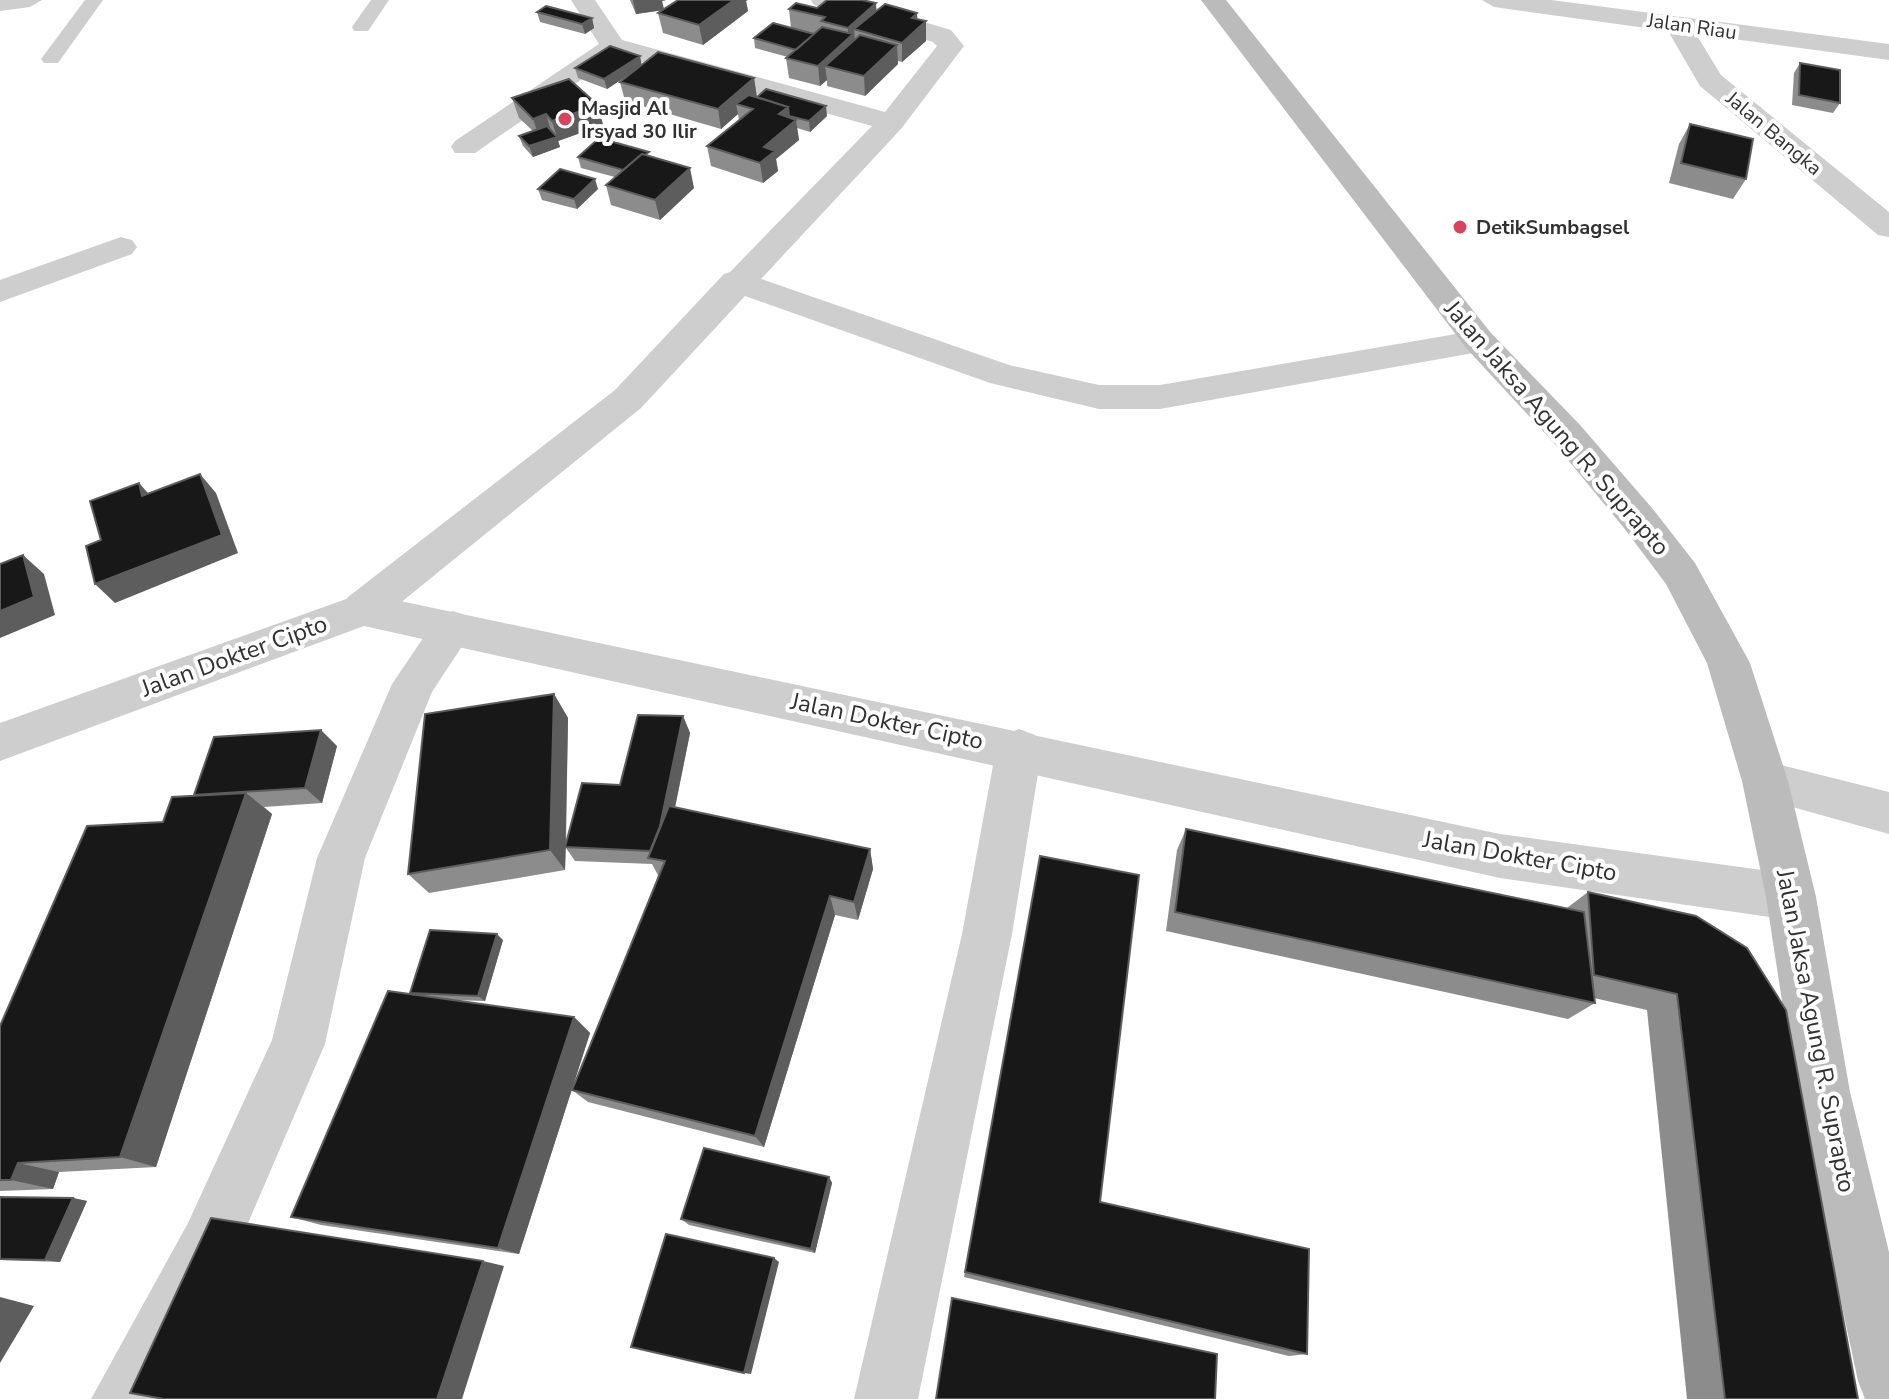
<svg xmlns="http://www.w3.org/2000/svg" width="1889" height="1399" font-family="'Nunito Sans',sans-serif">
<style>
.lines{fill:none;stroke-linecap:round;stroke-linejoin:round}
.service{fill:#cecece;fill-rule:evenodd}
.minor{fill:#cecece;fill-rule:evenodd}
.tertiary{fill:#cecece;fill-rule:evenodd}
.secondary{fill:#bbb;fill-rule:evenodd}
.wall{fill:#8c8c8c}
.shaded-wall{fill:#5d5d5d}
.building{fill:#181818;stroke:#5d5d5d;stroke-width:2}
.poi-dot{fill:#d5455f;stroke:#fff;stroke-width:3}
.labels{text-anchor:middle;stroke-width:8;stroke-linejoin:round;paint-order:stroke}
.far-street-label{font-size:20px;fill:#313131;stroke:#fff}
.far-poi-label{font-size:20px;font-weight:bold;fill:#313131;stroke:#fff;text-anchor:start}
.street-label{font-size:24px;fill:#313131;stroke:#fff}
</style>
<rect width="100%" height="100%" fill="#fff"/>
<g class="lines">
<path class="service" d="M85,0H103L58,63H44L41,59Z
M371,0H389L368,31H354L352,27Z"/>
<path class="minor" d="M0,0H42L30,7L0,11Z
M571,0H595L622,40L885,112L937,46L933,42L814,5L811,0H849L951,30L964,46L901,129L761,279L1009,365L1099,385H1160L1479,330L1491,333L1496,341L1491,349L1479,352L1160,409H1099L990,383L745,296L641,408L378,621L363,625L348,621L342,609L348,597L615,390L724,274L730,272L872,126L617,55L475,153H455L451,147L455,141L599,44Z
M1482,0H1551L1889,44V60L1696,34L1721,75L1889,212V237L1878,235L1700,86L1668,31L1494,7Z
M121,237L132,240L137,247L132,254L0,302V280Z
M453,611L468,616L474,628L432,692L365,858L325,1044L230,1265L157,1399H91L188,1223L272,1040L317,858L392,684L438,616Z
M1019,729L1035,735L1042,749L1012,934L918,1399H854L962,934L996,749L1003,735Z
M1765,761L1889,792V834L1749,795L1742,781L1749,767Z"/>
<path class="tertiary" d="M363,593L1500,834L1791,874L1808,881L1816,897L1808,913L1791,920L1500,878L364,626L0,761V723Z"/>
<path class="secondary" d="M1201,0H1226L1491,333L1580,425L1652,508L1695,563L1750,663L1788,781L1816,897L1850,1092L1889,1252V1399H1865L1858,1381L1796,1092L1766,897L1742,781L1707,663L1666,584L1624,528L1554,443L1467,349Z"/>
</g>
<path class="wall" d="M630,0H666L662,1L664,9L746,1L748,11L703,45L663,33L658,13L663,10L636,14Z
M817,8L876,11L926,21V41L902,62L898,61V64L865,96L827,86V80L820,86L789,78L786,58L788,57L755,48L754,38L791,28L789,9Z
M537,12L592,18L594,28L585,34L540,22Z
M1800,63L1840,103L1833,113L1792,105L1794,73Z
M642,65L754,78L757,97L827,116L810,132L797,128L799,140L776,159L778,171L763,183L711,166L707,146L739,120L738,114L721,129L625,101L620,82L630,74L607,89L578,78L575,68Z
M512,98L598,105L603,125L558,141L560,147L533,157L523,146L519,136L533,131L519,118Z
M1690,124L1746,179L1733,199L1669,183L1679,144Z
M650,156L694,188L660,220L611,205L606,185L615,177L581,168L578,157Z
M538,189H598L577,209L542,200Z
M554,694L568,718L566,845L683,716L690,733L675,808L870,849L873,869L858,920L835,915L764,1147L588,1102L572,1090L659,877L652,864L575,861L566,848L565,870L429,893L408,874Z
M337,746L322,803L264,807L272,814L156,1167L59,1172L53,1189L0,1191V1026L163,822Z
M1186,829L1567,908L1588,892L1696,916L1858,1399H1687L1647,1010L1594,998L1595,1003L1568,1019L1166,931L1177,850Z
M1040,856L1100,1202L1307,1354L1289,1356L964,1277Z
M503,940L485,1001L449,1000L574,1017L590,1033L519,1254L321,1225L291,1217L413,995L410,993Z
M829,1177L832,1183L815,1253L689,1225L681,1219Z
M0,1197L73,1198L87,1201L60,1262L0,1260Z"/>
<path class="shaded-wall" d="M633,0H666L662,1L664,10L636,14Z
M734,0H748L746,1L748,11L703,45L699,25Z
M876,3L877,23L854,29L855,42L825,66L827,80L820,86L818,66L848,38V28Z
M917,13L918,29L926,21V41L902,62V43L912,18Z
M592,18L594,28L585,34L582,24Z
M897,45L898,64L865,96L864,76Z
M640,56L642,66L607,89L604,79Z
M754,78L757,98L736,104L738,114L721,129L718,109Z
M598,105L603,125L558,141L552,121Z
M826,106L827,116L810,132L809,121Z
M788,107L790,125L796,120L799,140L776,159L778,171L763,183L760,163L764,147L779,114Z
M546,114L552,134L540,139L533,119Z
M557,137L560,147L533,157L529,146Z
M690,168L694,188L660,220L655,200Z
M595,179L598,189L577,209L574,199Z
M200,474L216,493L238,553L115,603L95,584Z
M139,483L156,502L142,496Z
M23,555L44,574L55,615L0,638V611Z
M554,694L568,718L565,870L550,850Z
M683,716L690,733L664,861L655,851Z
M321,730L337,746L322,803L305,788Z
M246,793L272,814L156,1167L120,1157Z
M870,849L873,869L858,920L854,902Z
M830,896L835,915L764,1147L755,1136Z
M497,934L503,940L485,1001L478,996Z
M574,1017L590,1033L519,1254L498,1248Z
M18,1163L59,1172L53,1189L11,1180Z
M829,1177L832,1183L815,1253L811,1249Z
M73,1198L87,1201L60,1262L45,1260Z
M774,1258L779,1262L751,1374L744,1373Z
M483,1261L504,1266L462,1399H437Z
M0,1297L34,1306L0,1363Z"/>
<path class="building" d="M678,0H734L699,25L658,13Z
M827,0H862L876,3L848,28L821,21L825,17L789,9L796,3L817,8Z
M885,4L917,13L912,18L926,21L902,43L854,29Z
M546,6L592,18L582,24L537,12Z
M773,23L814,34L796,50L754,38Z
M822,27L853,34L818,66L786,58Z
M860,35L897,45L864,76L825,66Z
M610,46L640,56L604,79L575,68Z
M658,52L754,78L718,109L620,82Z
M1800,63L1840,70V103L1799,95Z
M569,79L598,105L552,121L546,114L533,119L512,98Z
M766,89L826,106L809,121L789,116L788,107L757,97Z
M749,95L788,107L779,114L796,120L764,147L775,151L760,163L707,146L753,109L736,104Z
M1690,124L1753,139L1746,179L1681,163Z
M547,126L557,137L529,146L519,136Z
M599,138L649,152L645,155L642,154L623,170L578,157Z
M642,154L690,168L655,200L606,185Z
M560,169L595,179L574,199L538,189Z
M200,474L222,535L95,584L86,546L101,540L90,501L139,483L142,496Z
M23,555L34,597L0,611V564Z
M554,694L550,850L408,874L425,714Z
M638,715L683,716L660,826L650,851L565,847L582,783L620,785Z
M321,730L305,788L194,795L214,737Z
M246,793L120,1157L18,1163L11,1180H0V1026L87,826L163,822L172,797Z
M669,806L870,849L854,902L830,896L755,1136L572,1090L665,861L648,858Z
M1186,829L1584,912L1595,1003L1175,912Z
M1040,856L1139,875L1100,1202L1309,1249L1307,1354L965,1272Z
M1588,892L1696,916L1747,948L1786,1010L1858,1399H1725L1677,994L1594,975Z
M430,930L497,934L478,996L410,993Z
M388,991L574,1017L498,1248L291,1217Z
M704,1148L829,1177L811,1249L681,1219Z
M0,1197L73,1198L45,1260L0,1259Z
M211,1218L483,1261L437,1399H164L130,1393Z
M666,1234L774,1258L744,1373L631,1347Z
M952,1298L1217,1354L1215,1399H936Z"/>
<g class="poi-dot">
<circle cx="565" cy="119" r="8"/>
<circle cx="1460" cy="227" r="8"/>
</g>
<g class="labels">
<g class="far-street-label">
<text transform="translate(1692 26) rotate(8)" y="7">Jalan Riau</text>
<text transform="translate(1774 133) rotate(40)" y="7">Jalan Bangka</text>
</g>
<g class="far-poi-label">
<text x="581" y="115">Masjid Al<tspan x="581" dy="23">Irsyad 30 Ilir</tspan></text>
<text x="1476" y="234">DetikSumbagsel</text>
</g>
<g class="street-label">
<text transform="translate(1557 428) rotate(49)" y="8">Jalan Jaksa Agung R. Suprapto</text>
<text transform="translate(234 656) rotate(-20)" y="8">Jalan Dokter Cipto</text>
<text transform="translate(887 721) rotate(12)" y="8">Jalan Dokter Cipto</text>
<text transform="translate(1520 856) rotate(10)" y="8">Jalan Dokter Cipto</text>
<text transform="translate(1816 1031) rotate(79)" y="8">Jalan Jaksa Agung R. Suprapto</text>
</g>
</g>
</svg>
